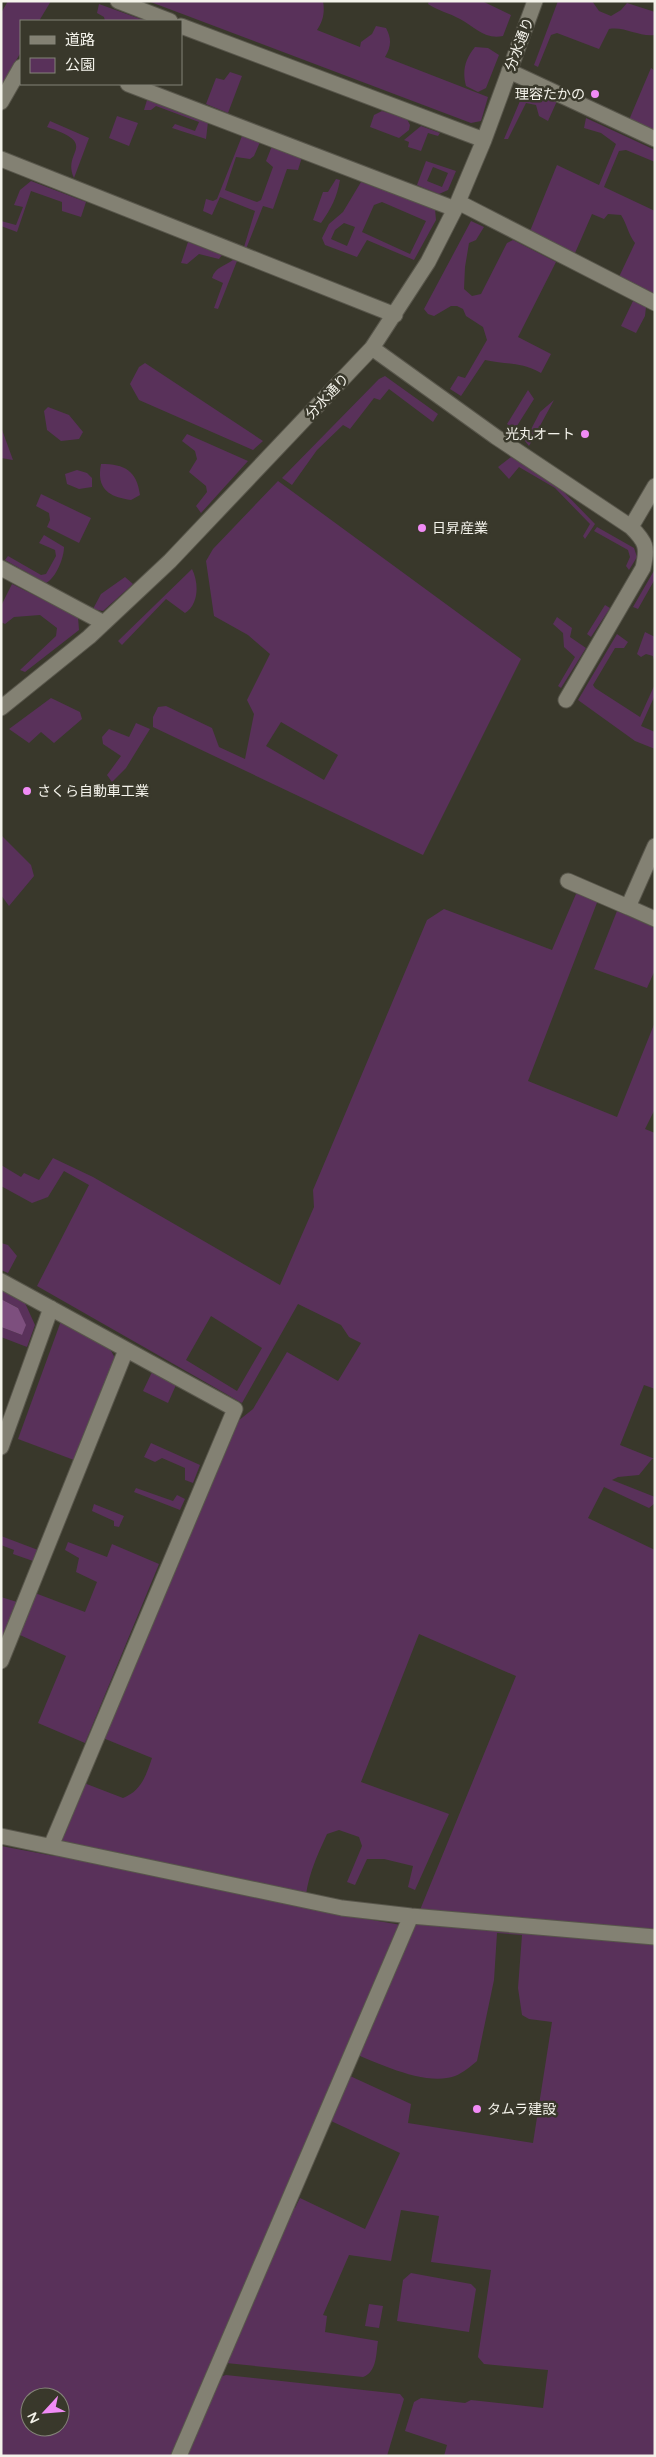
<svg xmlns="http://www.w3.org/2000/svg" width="656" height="2457" font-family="Quicksand,'Noto Sans JP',sans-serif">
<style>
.green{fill:#59315a;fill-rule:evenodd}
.water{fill:#7d4f7e}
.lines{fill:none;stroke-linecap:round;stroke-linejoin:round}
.minor-casing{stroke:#58564b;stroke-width:17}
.minor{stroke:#838173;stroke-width:15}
.poi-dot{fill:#f18bf5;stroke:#39382b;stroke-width:2}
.labels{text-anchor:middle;stroke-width:5;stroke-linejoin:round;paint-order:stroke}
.street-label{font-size:14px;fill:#f4f3eb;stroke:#39382b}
.poi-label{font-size:14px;fill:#f4f3eb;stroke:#39382b;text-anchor:start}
</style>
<rect width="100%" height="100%" fill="#39382b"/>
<path class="green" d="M8,1H51L39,21H21V52L1,86V13Z
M148,1H323C325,13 323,21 317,30L360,47L361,42L372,34L376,26L386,28C392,39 391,47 385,57L488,97L481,121L471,123Z
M429,1H482L511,15L503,36C485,40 475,27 460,19C449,13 439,11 428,4Z
M558,1H592L599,11L611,16L621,10L627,3L655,12V35C638,37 625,26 609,29L599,49L557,33L551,35L538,67L534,65Z
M99,4L146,21H105L104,17L97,13Z
M475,47L488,48L499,55L486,88L478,92L466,86C462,71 465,59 475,47Z
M651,68L655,71V131L629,120Z
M230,72L242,76L228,113L206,104L216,78L224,80Z
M529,87L557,101L548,121L539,116L536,105L526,103L508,139H504L525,89Z
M147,100L208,122L206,139L172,128L175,124L195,131L199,122L156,106L151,110H144Z
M382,111L407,119L410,125L409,130L399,138L370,127L374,115Z
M117,116L138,123L129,146L109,138Z
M586,118L655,150V162L626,150L619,151L604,187L655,211V295L618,279L635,243C628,234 627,224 621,215L608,214L604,219L592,214L575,253L530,231L557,165L599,185L616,144L601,133L584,128Z
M50,121L89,138L74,178C61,151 101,145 47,127Z
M421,126L440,133L438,136L428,133L421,151L408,147L409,142L404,140Z
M242,136L260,142L254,156L250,159L236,157L225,190L257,202L261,200L273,167L266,161L272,146L302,157L298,170L287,169L273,209L263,206L246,249L244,247L255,211L220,197L212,215L203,211L206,199L213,201L217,199Z
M426,161L456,171L448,190L439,194L417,185ZM433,167L448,173L442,187L427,181Z
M336,179L340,180C337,197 331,209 321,223L313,220L323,192H328Z
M31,181L86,202L81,217L62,211V202L31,191L17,232L1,226V221L16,225L23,207L14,205L20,190Z
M361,182L435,209L436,220L414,260L367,240L357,257L325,245L322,238L329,224L343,212ZM382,202L426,221L410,254L362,232L374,205ZM344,223L355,227L347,246L331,239L335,230Z
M471,221L484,227L476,240L469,243L465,267L464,289L472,296L481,294L507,243L513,240L556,262L518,337L551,354L541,373C519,361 507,365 485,360L461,396L450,389L458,376L465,378L487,340L483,327L466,316L463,309L457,306H451L434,316L428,314L424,309Z
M188,242L222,255L219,259L199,254L187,264L181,263Z
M233,260L237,261L218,309L214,308L223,283L212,278C215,267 225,266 233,260Z
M633,301L646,307L645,316L636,333L621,326Z
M145,363L263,441L253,450L139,400L130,384L139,367Z
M385,376L438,414L433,422L389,389L380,400L374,398L350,429L343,425L317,450L292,485L282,478L379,379Z
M528,390L534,399L515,429L507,424Z
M554,400L529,446L525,441L540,412Z
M48,407L69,415L83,432L79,439L61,441L47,430L44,411Z
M1,427L13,460L1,458Z
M187,434L248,461L201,513L196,506L207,492L206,486L189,472L197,459L195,451L182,441Z
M511,457L558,486L595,524L585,539L583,536L590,524L555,488L519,467L509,479L498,467Z
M101,464C125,464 137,471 140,495L131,500C109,497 96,489 101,464Z
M77,470L87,473L92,478V487L79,489L67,484L65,474Z
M278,481L521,659L423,855L153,727V717L158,707L166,706L212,728L219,747L245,759L254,714L247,700L270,654L248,635L214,616L206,561L213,549ZM281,722L338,755L324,780L266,746Z
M41,494L91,518L79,543L47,527L50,520L49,513L36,506Z
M597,527L634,548L637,557L629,570L626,566L630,557L628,550L594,531Z
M44,535L64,547C64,558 56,578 46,583L5,560L8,556L41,575L46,574L56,556L55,550L39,543Z
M192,569C199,583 199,604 185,613L166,599L122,645L118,641Z
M655,569V579L638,609L633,607Z
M125,577L133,584L103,611L93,609L101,594Z
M12,584L78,617L79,630L25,672L20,670L56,636L57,628L40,615L14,617L5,624L1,622V606Z
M605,605L610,608L591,637L587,634Z
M557,617L572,628L570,637L586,648L561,688L558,686L575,657L564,647L563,633L553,624Z
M645,632L655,637V663L653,656L646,654L641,657L637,654Z
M617,634L628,642L624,648H615L593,685L595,688L640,717L655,684V695L641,726L655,732V749L635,741L578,700Z
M51,698L80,712L82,719L54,743L41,732L29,743L9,729Z
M136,723L150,729L126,768L112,782L107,775L121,756L103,744L102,737L109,729L129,737Z
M1,835L31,865L34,876L9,906L1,895Z
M583,893L598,900L528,1081L617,1117L655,1022V1109L645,1129L655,1133V1389L644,1385L620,1445L655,1459H652L639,1475L618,1477L612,1480L655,1497V1503L649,1508L604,1487L588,1518L655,1550V2456H444L447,2445L405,2431L414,2402L421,2398L465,2403L471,2400L543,2408L548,2370L484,2364L478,2357L491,2270L431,2262L439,2216L401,2210L391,2261L349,2255L323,2315L327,2316L325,2332L378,2341C376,2354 377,2372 363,2377L216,2362L220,2377L226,2375L400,2394L404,2399L387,2456H1V1846L54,1856L84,1783L123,1798C141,1791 146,1776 152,1758L103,1738L233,1425L253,1409L287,1352L338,1381L361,1343L349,1337L341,1325L298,1304L242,1403L37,1286L89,1185L64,1171L48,1197L32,1203L1,1186V1165L21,1177L24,1173L39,1180L53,1158L93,1177L280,1285L314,1207L313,1190L427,920L444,909L552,950L576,894ZM211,1316L262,1348L237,1391L186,1360ZM419,1634L516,1676L413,1927L337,1914L305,1906C306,1879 316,1858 327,1834L339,1830L359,1837L362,1846L347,1882L355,1885L367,1859H384L413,1866L408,1887L415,1890L449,1814L361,1782ZM497,1933L522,1935L518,1988L522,2015L529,2019L552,2022L533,2143L408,2123L411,2104L350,2076L331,2121L400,2153L365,2229L300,2198L295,2208L281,2200L348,2051C376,2062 425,2087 455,2076C463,2073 471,2066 477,2061L494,1980ZM30,2397H60V2427H30Z
M617,911L655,928V970L647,988L594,969Z
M1,1243L8,1245L17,1256L8,1273L1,1270Z
M1,1290L25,1303L35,1325L27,1347L1,1337V1327L22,1335L18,1308L1,1299Z
M61,1321L109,1347L116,1360L74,1460L18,1439Z
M152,1372L176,1385L168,1403L143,1391Z
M151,1443L200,1465L193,1483L185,1480V1468L162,1458L155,1462L144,1457Z
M136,1488L173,1501L177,1495L185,1499L180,1510L134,1492Z
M94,1504L124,1516L119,1527L114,1526V1521L92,1511Z
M1,1536L38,1550L33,1561L13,1554L14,1550L1,1545Z
M68,1542L107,1557L112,1544L159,1564L85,1743L38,1723L66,1656L20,1635V1626L35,1593L85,1612L97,1582L76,1572L79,1558L65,1550Z
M1,1597L17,1602L1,1641Z
M411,2273L471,2284L476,2289L469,2332L397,2321L403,2280Z
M369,2304L383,2306L379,2328L365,2326Z"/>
<path class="water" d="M1,1299L18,1308L26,1325L22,1335L1,1327Z"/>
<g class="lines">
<defs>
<path id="minor" d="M118,1L170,21
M181,26L484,140
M509,71L655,139
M128,84L455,209
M1,102L21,67
M1,159L395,315
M458,202L655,303
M372,348L496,437L631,527C646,542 648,547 643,568L566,700
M631,527L655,486
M1,568L104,623
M1,708L89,637L170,561L372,348L428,262L455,209L484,140L535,1
M655,846L628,907L655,919
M568,881L628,907
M1,1281L235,1409L51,1846
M1,1447L51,1308
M1,1661L126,1350
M1,1836L342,1908L411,1916L655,1937
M179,2456L411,1916"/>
</defs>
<use href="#minor" class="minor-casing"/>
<use href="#minor" class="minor"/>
</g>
<g class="poi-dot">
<circle cx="595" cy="94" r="5"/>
<circle cx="585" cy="434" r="5"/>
<circle cx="422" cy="528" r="5"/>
<circle cx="27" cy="791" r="5"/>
<circle cx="477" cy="2109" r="5"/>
</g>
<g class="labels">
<g class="street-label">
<text transform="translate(519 44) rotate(-69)" y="5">分水通り</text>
<text transform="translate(327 396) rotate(-47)" y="5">分水通り</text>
</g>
<g class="poi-label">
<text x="585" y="99" text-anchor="end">理容たかの</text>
<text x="575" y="439" text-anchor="end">光丸オート</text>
<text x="432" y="533">日昇産業</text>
<text x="37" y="796">さくら自動車工業</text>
<text x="487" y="2114">タムラ建設</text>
</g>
</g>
<rect width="656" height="2457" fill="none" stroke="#f4f3eb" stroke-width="5"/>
<rect x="20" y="20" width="162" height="65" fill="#39382b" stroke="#848378"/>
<rect x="30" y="36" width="25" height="8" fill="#838173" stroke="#848378"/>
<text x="65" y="45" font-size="15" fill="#f4f3eb">道路</text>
<rect x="30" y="58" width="25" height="15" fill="#59315a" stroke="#848378"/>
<text x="65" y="70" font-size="15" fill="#f4f3eb">公園</text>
<g transform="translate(45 2412) rotate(244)"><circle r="24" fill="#39382b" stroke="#848378"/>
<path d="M0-4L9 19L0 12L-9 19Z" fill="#f18bf5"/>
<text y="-8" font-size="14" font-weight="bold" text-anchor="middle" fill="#f4f3eb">N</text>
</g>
</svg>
